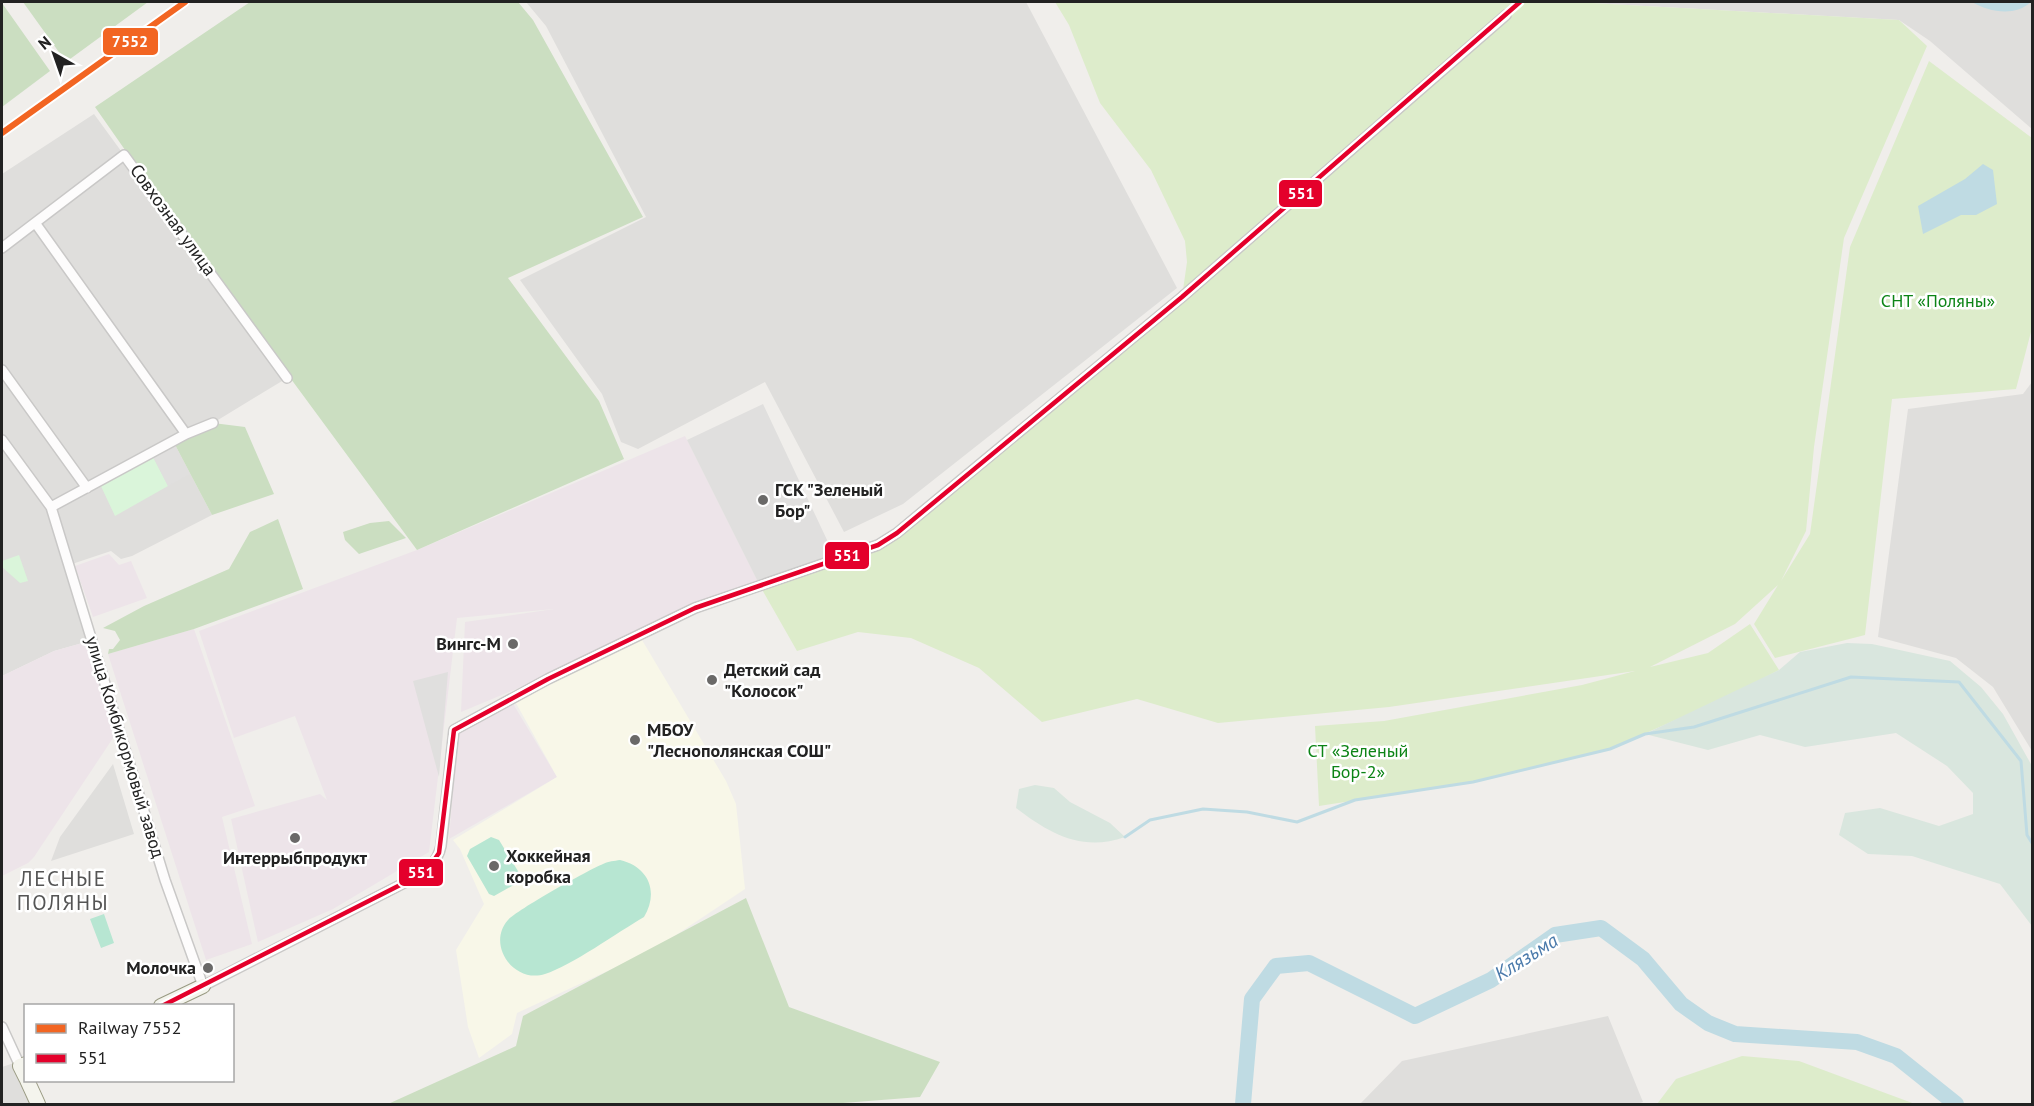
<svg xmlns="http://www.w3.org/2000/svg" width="2034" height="1106" font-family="'PT Sans',sans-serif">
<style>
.residential{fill:#dfdedc}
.industrial{fill:#ede4e9}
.education{fill:#f8f7e8}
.grass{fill:#ddeccb}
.forest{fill:#cbdec1}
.wetland{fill:#d9e6de}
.park{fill:#daf5da}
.pitch{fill:#b7e6d2}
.parking{fill:#e0dfde}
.water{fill:#bfdbe3}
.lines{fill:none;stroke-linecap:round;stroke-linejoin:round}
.stream{stroke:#bfdbe3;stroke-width:3}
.river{stroke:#bfdbe3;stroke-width:16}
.street-casing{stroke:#c9c8c7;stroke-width:12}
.secondary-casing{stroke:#999a82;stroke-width:16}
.street{stroke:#fdfcfc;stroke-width:9}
.secondary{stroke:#f4f4ed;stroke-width:14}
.bus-1-casing{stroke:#fff;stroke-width:9}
.bus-1{stroke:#e4002b;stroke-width:4.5}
.rail-1-casing{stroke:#fff;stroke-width:10}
.rail-1{stroke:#f26522;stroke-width:6}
.poi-dot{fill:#6a6968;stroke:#fff;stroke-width:2}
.labels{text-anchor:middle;stroke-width:5;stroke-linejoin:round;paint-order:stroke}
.street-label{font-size:18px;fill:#222;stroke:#fff}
.park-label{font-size:18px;fill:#0c8416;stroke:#fff}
.poi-label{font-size:18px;font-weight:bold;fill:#222;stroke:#fff;text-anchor:start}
.water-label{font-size:20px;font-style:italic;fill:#4a7aab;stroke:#fff}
.quarter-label{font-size:21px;letter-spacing:1.5px;fill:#555;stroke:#fff}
.line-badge{stroke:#fff;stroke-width:2}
.badge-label{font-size:16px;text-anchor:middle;font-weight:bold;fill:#fff}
</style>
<rect width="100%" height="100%" fill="#f0eeeb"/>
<path class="residential" d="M526,2H1026L1177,288L903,504L844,532L765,382L638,449L621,442L602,394L520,280L646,217L546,26Z
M1574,2H2032V129L1930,41L1899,20Z
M94,114L287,378L213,423L173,441L212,515L132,556L121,559L111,551L69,565L93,640L54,651L2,676V174Z
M2032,382V751L1993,687L1956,658L1878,637L1908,409L2023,394Z
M113,764L134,834L51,861L60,837Z
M1608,1016L1643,1102L1636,1104H1360L1402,1061Z
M14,1063L32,1104H2V1067Z"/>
<path class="industrial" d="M685,436L760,586L695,608L600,654L461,712L465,622L554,609L457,618L429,852L333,909L258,942L231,819L320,794L327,800L295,716L234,738L199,631L417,550Z
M109,554L119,565L131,561L147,598L93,617L75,566Z
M194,629L255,806L222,817L252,944L206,960L108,654Z
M86,642L115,735L34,857L28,863L2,876V676L54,651Z
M512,702L557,777L449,839L458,731Z"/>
<path class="education" d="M639,635L726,781L736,804L745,889L655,949L517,1013L512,1034L479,1058L468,1027L456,950L484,904L460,849L453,840L557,777L516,703Z"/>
<path class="grass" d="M1055,2H1574L1899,20L1927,46L1844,238L1814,447L1806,531L1781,581L1810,534L1850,247L1929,61L2032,138V328L2016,389L1892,399L1865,635L1775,658L1754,624L1778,585L1735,624L1650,667L1708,653L1750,624L1779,670L1723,699L1610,749L1473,782L1319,806L1315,726L1384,721L1582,685L1635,671L1389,707L1218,723L1137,699L1042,722L979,668L911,638L858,632L797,651L760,586L878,545L1182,297L1187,262L1185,241L1151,170L1100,103L1069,25Z
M1742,1056L1799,1061L1915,1104H1657L1676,1079Z"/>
<path class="forest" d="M23,2H148L66,62Z
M250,2H518L533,20L643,217L508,278L599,401L624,459L417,550L174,220L95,107Z
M2,3L50,71L2,107Z
M213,423L245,427L274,494L212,515L173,441Z
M278,519L303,589L194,629L108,654L109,649H113L120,640L115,631L103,628L144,606L229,569L250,532Z
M389,521L406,538L359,554L345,540L343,532L370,523Z
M746,898L789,1007L940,1062L920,1097L830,1104H388L516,1046L523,1016Z"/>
<path class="wetland" d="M1847,643L1872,644L1950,661L1981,687L2003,714L2032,766V926L2000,884L1912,856L1868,854L1839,835L1845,813L1880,808L1939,826L1973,814V793L1947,766L1896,733L1805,747L1760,735L1708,750L1645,734L1779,670L1800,652Z
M1035,785L1054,788L1070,802L1110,823L1125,837C1082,852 1050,834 1016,808L1019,789Z"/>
<path class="park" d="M151,453L168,486L115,516L99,482Z
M19,555L28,581L20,583L2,567V561Z"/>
<path class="pitch" d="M491,837L499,840L521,876L519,882L494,896L489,894L467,856L470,849Z
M620,860C649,867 659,892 644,917C618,932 571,966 545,974C514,984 486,945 508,920C517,910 588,870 603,864C609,861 614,861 620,860Z
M104,914L114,943L101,948L90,919Z"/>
<path class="parking" d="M763,404L836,559L760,586L687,440Z
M173,441L190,474L168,486L151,453Z
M448,672L439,777L413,681Z"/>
<path class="water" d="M1972,2H2031C2015,17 1989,12 1972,2Z
M1983,164L1993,170L1997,204L1976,215H1961L1923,234L1918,206L1965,179Z"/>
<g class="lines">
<path class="stream" d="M1125,837L1150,820L1203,809L1247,812L1297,822L1355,800L1473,782L1610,749L1645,734L1694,727L1851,677L1959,682L2021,761L2027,835L2032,843"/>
<path class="river" d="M1243,1104L1252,999L1276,966L1309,963L1415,1016L1491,980L1555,935L1601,928L1643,959L1681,1004L1708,1023L1735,1034L1857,1042L1896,1056L1956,1104"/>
<defs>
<path id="street" d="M36,224L186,434
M2,248L124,155L287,378
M2,370L87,488
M2,440L51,507L165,880L203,986L408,881C424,871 437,865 441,846L454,730L548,679L695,608L878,545L897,533L1182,297L1506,15
M51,507L186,434L213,423
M2,1027L20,1066"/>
<path id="secondary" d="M161,1006L203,986
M26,1064L20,1066L26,1078
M27,1080L38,1104"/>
</defs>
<use href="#street" class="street-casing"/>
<use href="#secondary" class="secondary-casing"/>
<use href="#street" class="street"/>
<use href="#secondary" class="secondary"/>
<defs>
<path id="bus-1" d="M162,1006L408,881L429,867L439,853L454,730L548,679L695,608L878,545L897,533L1182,297L1520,2"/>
</defs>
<use href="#bus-1" class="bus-1-casing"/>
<use href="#bus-1" class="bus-1"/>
<defs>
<path id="rail-1" d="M2,133L185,2"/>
</defs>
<use href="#rail-1" class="rail-1-casing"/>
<use href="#rail-1" class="rail-1"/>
</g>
<g class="poi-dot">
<circle cx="763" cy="500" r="6"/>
<circle cx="513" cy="644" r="6"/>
<circle cx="712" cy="680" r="6"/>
<circle cx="635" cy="740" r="6"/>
<circle cx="295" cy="838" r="6"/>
<circle cx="494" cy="866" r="6"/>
<circle cx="208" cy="968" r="6"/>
</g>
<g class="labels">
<g class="street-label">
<text transform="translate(173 220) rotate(54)" y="6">Совхозная улица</text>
<text transform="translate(125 747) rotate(73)" y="6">улица Комбикормовый завод</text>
</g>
<g class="park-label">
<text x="1938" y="307">СНТ «Поляны»</text>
<text x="1358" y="757">СТ «Зеленый<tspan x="1358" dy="21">Бор-2»</tspan></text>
</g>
<g class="poi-label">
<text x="775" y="496">ГСК "Зеленый<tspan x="775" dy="21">Бор"</tspan></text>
<text x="501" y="650" text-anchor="end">Вингс-М</text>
<text x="724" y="676">Детский сад<tspan x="724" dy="21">"Колосок"</tspan></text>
<text x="647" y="736">МБОУ<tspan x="647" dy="21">"Леснополянская СОШ"</tspan></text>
<text x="506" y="862">Хоккейная<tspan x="506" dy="21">коробка</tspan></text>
<text x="295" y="864" text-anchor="middle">Интеррыбпродукт</text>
<text x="196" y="974" text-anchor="end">Молочка</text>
</g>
<g class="water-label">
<text transform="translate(1526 957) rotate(-32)" y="7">Клязьма</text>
</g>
<g class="quarter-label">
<text x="63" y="886">ЛЕСНЫЕ<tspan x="63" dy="24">ПОЛЯНЫ</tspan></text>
</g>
</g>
<g class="line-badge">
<rect x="102" y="27" width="57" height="29" rx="6" fill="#f26522"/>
<rect x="1278" y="179" width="45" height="29" rx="6" fill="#e4002b"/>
<rect x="824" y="541" width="46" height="29" rx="6" fill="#e4002b"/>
<rect x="398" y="858" width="46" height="29" rx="6" fill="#e4002b"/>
</g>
<g class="badge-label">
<text x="130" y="47">7552</text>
<text x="1301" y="199">551</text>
<text x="847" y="561">551</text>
<text x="421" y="878">551</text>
</g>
<rect width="2034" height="1106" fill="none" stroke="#222222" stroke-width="6"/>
<rect x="24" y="1004" width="210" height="78" fill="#ffffff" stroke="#a7a7a7" stroke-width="1.5"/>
<rect x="36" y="1024" width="30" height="9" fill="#f26522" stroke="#a7a7a7" stroke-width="1.5"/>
<text x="78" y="1034" font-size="18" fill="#222222">Railway 7552</text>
<rect x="36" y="1054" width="30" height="9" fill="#e4002b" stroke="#a7a7a7" stroke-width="1.5"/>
<text x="78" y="1064" font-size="18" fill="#222222">551</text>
<g transform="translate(54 54) rotate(320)" stroke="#ffffff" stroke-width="4.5" paint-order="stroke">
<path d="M0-4.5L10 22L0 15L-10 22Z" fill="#222222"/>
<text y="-9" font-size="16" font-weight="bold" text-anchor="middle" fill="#222222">N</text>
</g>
</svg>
